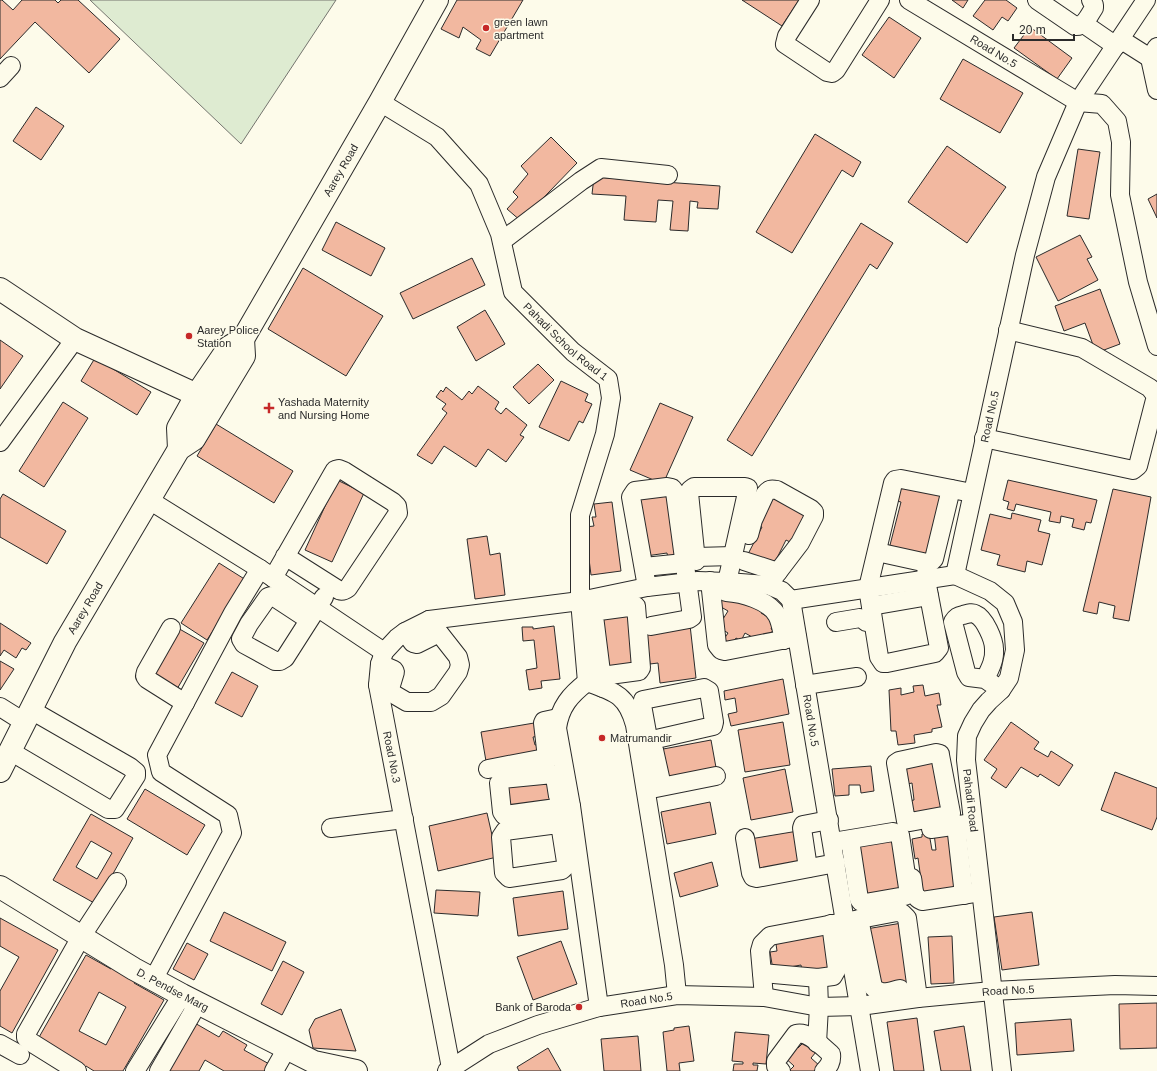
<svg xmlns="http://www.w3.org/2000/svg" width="1157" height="1071" font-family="Helvetica,sans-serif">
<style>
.green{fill:#deebd1;stroke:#74746e}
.building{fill:#f2b8a0;stroke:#2b2b2b;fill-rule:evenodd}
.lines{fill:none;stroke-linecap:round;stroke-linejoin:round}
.street-casing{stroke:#2b2b2b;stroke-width:20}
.secondary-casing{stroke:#2b2b2b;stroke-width:24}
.street{stroke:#fdfbea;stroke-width:18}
.secondary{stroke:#fdfbea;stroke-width:22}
.poi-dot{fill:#c62828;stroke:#fdfbea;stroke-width:1.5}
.labels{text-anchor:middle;stroke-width:3;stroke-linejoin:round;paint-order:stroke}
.poi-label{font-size:11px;fill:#2b2b2b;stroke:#fdfbea;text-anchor:start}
.street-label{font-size:11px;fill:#2b2b2b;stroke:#fdfbea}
</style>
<rect width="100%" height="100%" fill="#fdfbea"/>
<path class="green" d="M90,0H336L241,144Z"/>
<path class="building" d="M0,0H2L13,10L22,0H55L58,3L61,0H78L120,39L89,73L35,22L0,59Z
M457,0H523L490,56L476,49L481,40L463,27L459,38L441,29Z
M742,0H799L782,26Z
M952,0H968L963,8Z
M985,0H1006L1017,8L1008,21L1002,17L993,30L973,16Z
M889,17L921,38L894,78L862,55Z
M1030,27L1072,58L1057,79L1014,48Z
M963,59L1023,93L1000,133L940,99Z
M36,107L64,126L41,160L13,141Z
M815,134L861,162L853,177L842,170L792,253L756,232Z
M551,137L577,163L521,221L507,209L518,197L513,192L528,174L521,166Z
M947,146L1006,187L967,243L908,202Z
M1078,149L1100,152L1089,219L1067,216Z
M594,177L720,186L718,209L697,208L698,202L690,201L688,231L670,230L673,201L658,200L656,222L624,220L626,196L592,194Z
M1157,194V218L1148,199Z
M336,222L385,248L371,276L322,250Z
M861,223L893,243L877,269L870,264L752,456L727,440Z
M1080,235L1092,257L1087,259L1098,280L1058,301L1036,257Z
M472,258L485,285L413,319L400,293Z
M303,268L383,316L346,376L268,329Z
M1100,289L1120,344L1096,353L1085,323L1064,331L1055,306Z
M485,310L505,344L476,361L457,327Z
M0,340L23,356L0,389Z
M95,358L151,392L137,415L81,381Z
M538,364L554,380L529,404L513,387Z
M561,381L588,394L585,401L592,404L583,423L579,421L569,441L539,427Z
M478,386L499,402L495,409L501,414L506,408L527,425L520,435L524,437L506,462L488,449L476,467L444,446L432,464L417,455L447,413L442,409L446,404L436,397L441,390L443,392L446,387L462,400L469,391L472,394Z
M63,402L88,418L44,487L19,471Z
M660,403L693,417L663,484L630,470Z
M216,424L293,471L274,503L197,456Z
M337,480L364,493L332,562L305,550Z
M1008,480L1097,500L1091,523L1086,522L1084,530L1072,527L1074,519L1061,516L1060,523L1049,521L1051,512L1016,504L1014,511L1007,509L1009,502L1003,500Z
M901,484L945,495L930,559L889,549L901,502L897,501Z
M1113,489L1151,497L1129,621L1113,618L1115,606L1099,602L1097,614L1083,611Z
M670,491L679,558L668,559L667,553L646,556L637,496Z
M769,493L811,514L796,545L786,540L774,564L747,556L762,527L754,523Z
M3,494L66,531L47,564L0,537V499Z
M612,502L621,571L591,575L585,527L594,526L592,517H596L594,504Z
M1012,513L1041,520L1038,531L1050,534L1042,565L1027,561L1025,572L997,565L1000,555L981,550L990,514L1011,519Z
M487,536L490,555L500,553L505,595L475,599L467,539Z
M219,563L246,580L207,640L181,623Z
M723,593L764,609L761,613L775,621L771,629L773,630L767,640L761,642L745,633L741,641L736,638L731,647L722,642L728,633L718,627L728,611L716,604Z
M632,610L640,668L607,673L598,615Z
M0,623L31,643L26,650L22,648L16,658L4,650L0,656Z
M690,625L696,678L660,683L658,663L650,664L646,630Z
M554,626L560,679L541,681L542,688L529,690L526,670L537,668L534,640L523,641L522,627H533V629Z
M176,627L204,643L177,689L149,673Z
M0,661L14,669L0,690Z
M232,672L258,686L242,717L215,703Z
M783,679L789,714L731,726L728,714L737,712L735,698L725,700L724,691Z
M923,685L925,696L939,693L941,705H937L942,727L932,729V732L914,735L915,743L898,745L896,731H891L889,690L901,688V695L914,692L913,686Z
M540,722L542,736L533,737L535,745L542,744L543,757L487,767L481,732Z
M783,722L790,765L745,772L738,730Z
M1011,722L1039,742L1034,749L1048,757L1051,751L1073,765L1059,786L1040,774L1038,777L1021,767L1006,788L991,778L997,769L984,760Z
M711,740L717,773L664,783L658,750Z
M935,757L945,813L912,819L908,801L914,800L912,783L903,785L900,764Z
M871,766L874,791L861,793L860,785H849V795L835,796L832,769Z
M785,769L793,812L751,820L743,778Z
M1115,772L1157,788V817L1152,830L1101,810Z
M552,776L556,806L505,812L501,782Z
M145,789L205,825L187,855L127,819Z
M710,802L716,834L667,844L661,812Z
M487,813L497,857L438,871L429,826Z
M91,814L133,838L96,904L53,880ZM91,841L112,853L97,879L76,867Z
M951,830L959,887L921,898L922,887L918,858L915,859L912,839L922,837V834L929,833L932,850H936L934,833Z
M798,831L804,866L756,874L750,839Z
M895,835L904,893L865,898L856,841Z
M712,862L718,886L680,897L674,873Z
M436,890L480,892L478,916L434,913Z
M563,891L568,929L518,936L513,898Z
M224,912L286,942L272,971L210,941Z
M1032,912L1039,965L1002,970L994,917Z
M0,918L58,950L12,1033L0,1026V991L19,957L0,946Z
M902,923L912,982L880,988L866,929Z
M826,928L833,972H802L801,965L773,970L770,952L777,951L775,937Z
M952,936L954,983L931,984L928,937Z
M561,941L577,984L533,1000L517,957Z
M187,943L208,954L194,980L173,969Z
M86,955L111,969L114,964L137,978L134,983L164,1000L123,1071H94L86,1066L83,1070L38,1039ZM99,992L126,1007L106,1045L79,1031Z
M283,961L304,972L282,1015L261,1004Z
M1157,1003V1048L1120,1049L1119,1004Z
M341,1009L356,1051L313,1048L309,1030L315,1019Z
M917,1018L924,1071H894L887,1022Z
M1071,1019L1074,1051L1017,1055L1015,1023Z
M193,1022L219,1037L223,1031L247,1045L244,1050L271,1065L268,1071H224L205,1060L199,1071H166Z
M689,1026L694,1061L679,1063L680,1071H667L663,1032L674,1030V1028Z
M964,1026L971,1071H941L934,1031Z
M735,1032L769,1035L766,1064L753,1063V1065H758L757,1071H733L734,1064H743V1062L732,1061Z
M638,1036L641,1071H604L601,1039Z
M804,1042L816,1052L811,1058L820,1066L816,1071H789L794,1066L782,1055L793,1043L798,1048Z
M548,1048L561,1071H519L517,1067Z"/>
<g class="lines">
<defs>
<g id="street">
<path d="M810,0L787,36L785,44L827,72L832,73L836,70L880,0"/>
<path id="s1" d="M909,0L1078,102L1102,104L1117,121L1121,142L1120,195L1138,282L1157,346"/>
<path d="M1037,0L1075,26C1085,27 1089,15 1094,8V5L1091,0"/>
<path d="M1084,24L1116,46"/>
<path d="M1120,39L1150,58"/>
<path d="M1157,47L1150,58L1157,90"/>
<path d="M0,78L11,66"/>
<path id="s2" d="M380,102L437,137L479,184L500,234L513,292L573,352L608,379L611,398L605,434L580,515V601L587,682"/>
<path d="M502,241L581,181L601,168L668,175"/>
<path d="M984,438L1133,470L1138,466L1156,396L1150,388L1082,348L1008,330"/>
<path d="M0,442L75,339"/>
<path d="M149,500L260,569"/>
<path d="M749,535L753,520L765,494C769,489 771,489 777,490L811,509L814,512V516L800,543L768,585"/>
<path d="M877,552L927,563L931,562L934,559L951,489"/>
<path d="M696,557L733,556"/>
<path d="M696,561L689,493L690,490L694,487H745L748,488L727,582"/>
<path d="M744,561L778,572"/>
<path d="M927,563L926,580L939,648L935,653L887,663H883L879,657L868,588L893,483L895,480L901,479L972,493"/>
<path d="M644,567L684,563"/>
<path id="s3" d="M955,575L1025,255L1046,177L1078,102L1146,0"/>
<path id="s4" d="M955,575L990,591L1005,603L1013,622L1015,650L1009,678L1001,690L989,701L981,710L973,723L967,736L966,760L1002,1071"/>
<path d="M273,578L332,475L335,470L339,469L344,471L393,502L397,506L398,513L348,588C344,591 341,592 337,589L285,556"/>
<path d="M710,581L717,645L721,650L725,651L797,637"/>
<path d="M647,587L631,497L635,491L667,487L672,488L675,492L692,617L689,619L651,626"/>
<path d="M726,592C742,593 768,600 777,615C781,622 782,632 784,640"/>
<path id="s5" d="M791,600L870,1071"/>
<path d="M871,606L929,596"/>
<path d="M309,620L274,597L271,596L268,597L249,624L241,639L244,644L275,661H280L285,658L324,597"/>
<path d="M836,622L860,618L863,619L866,622"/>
<path d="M171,628L146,672L145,676L147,679L185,703"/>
<path d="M405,632L413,643L417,644L439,633"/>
<path d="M380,664L394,670L395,672L389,692"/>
<path d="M602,676L639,671L641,668L636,606L599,611L595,614L594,616L603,688"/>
<path d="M985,679C990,669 995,660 994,649C994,640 985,618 975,614C972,612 967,614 963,615C958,616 956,617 953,622L966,672L969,677L985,679L1001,690"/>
<path d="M587,682C615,692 627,695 635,725L674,965L677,995"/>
<path d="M587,682C570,695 560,707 557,728L571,806L599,1007"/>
<path d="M378,685L407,702H431L441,696L458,672L460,665L458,657L429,620"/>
<path d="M805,685L857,677"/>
<path d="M704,688L709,691L714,722L713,726L652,740L648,738L642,705L643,700Z"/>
<path d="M0,707L24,722"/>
<path d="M654,750L662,786"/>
<path d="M10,751L108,809H115L136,776V772L130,767L31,710"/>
<path d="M936,753L940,754V755L951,813L948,815L910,822L906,821L896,763L899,761Z"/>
<path d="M547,758L543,723L544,721L558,718"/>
<path d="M488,769L561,755"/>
<path d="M646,790L716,776"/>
<path d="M558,796L555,777L553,774L503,779L499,783L502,812L504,815L571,806"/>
<path d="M560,824L566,862L565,867L562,870L509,878L504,873L501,837L505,831L573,822"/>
<path d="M956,825L964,895"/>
<path d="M331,828L404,819"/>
<path d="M931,829L973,823"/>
<path d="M745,838L751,873L753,877L757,878L836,863"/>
<path d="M833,842L893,832L900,835L908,888V893L905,896L865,903L861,902L859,899L850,840"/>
<path d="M808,868L802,828L803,825L829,820"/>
<path d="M912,878C914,887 912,897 922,901L981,892"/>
<path d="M859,919L873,987C881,996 890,991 900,989"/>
<path d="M762,973L818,978L833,976L837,969L831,924"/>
<path d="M153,980L232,833L228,815L161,772L157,755L233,613L260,569L384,652"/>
<path d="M764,997L760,951L762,944L770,936L897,912L902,913L907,918L918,998"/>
<path d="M817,1043L819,1007L818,978"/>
<path d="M0,1044L20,1055"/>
<path d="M451,1068L378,685L380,664L384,652L397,638L405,632L429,620L580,601L647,587L698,581L727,582L768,585L782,591L791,600L955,575"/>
<path d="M77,1071L29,1041L26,1038V1034L81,937L117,882"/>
<path d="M135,1071L182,995"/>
<path d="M159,1071L198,1003"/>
<path d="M274,1071L287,1048"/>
<path id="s6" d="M447,1071L489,1044L538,1025L599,1007L677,995L764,997L819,1007L860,1006L918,998L992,991L1115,985L1157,986"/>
<path d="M781,1071L776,1066V1061L796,1034C809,1031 821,1046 831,1054C832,1062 829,1066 824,1071"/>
</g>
<g id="secondary">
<path d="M0,289L75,339L210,401"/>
<path id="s7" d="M179,449L178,428L197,394L229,347L243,339L380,102L437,0"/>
<path id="s8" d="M0,771L65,642L179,449L194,439L244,356L243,339"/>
<path id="s9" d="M0,887L134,969L182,995L314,1062L356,1071"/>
</g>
</defs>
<use href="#street" class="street-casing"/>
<use href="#secondary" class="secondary-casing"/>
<use href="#street" class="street"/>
<use href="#secondary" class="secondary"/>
</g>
<g class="poi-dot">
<circle cx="486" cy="28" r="4"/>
<circle cx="189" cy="336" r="4"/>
<path d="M267 402h4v4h4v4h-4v4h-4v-4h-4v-4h4z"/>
<circle cx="602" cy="738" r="4"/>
<circle cx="579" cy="1007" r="4"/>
</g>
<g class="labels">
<g class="poi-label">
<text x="494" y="26">green lawn<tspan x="494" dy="13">apartment</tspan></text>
<text x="197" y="334">Aarey Police<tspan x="197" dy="13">Station</tspan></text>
<text x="278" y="406">Yashada Maternity<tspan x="278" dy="13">and Nursing Home</tspan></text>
<text x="610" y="742">Matrumandir</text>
<text x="571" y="1011" text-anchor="end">Bank of Baroda</text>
</g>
<g class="street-label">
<text dy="4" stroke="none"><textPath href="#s1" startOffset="99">Road No.5</textPath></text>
<text dy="4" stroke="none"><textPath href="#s7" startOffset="328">Aarey Road</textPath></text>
<text dy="4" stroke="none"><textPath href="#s2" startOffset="316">Pahadi School Road 1</textPath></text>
<text dy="4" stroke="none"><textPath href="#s3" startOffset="162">Road No.5</textPath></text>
<text dy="4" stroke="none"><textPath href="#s8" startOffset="184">Aarey Road</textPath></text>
<text dy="4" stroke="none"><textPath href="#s5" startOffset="122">Road No.5</textPath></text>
<text transform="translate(392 757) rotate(79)" y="4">Road No.3</text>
<text dy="4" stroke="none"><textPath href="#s4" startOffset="272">Pahadi Road</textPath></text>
<text dy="4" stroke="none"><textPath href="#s9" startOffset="201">D. Pendse Marg</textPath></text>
<text dy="4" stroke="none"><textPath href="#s6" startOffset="578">Road No.5</textPath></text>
<text dy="4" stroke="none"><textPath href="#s6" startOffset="214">Road No.5</textPath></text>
</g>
</g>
<path d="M1013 34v6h61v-6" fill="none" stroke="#2b2b2b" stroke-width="2"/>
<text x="1019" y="34" font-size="12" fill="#2b2b2b" stroke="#fdfbea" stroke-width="3" paint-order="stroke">20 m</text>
</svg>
